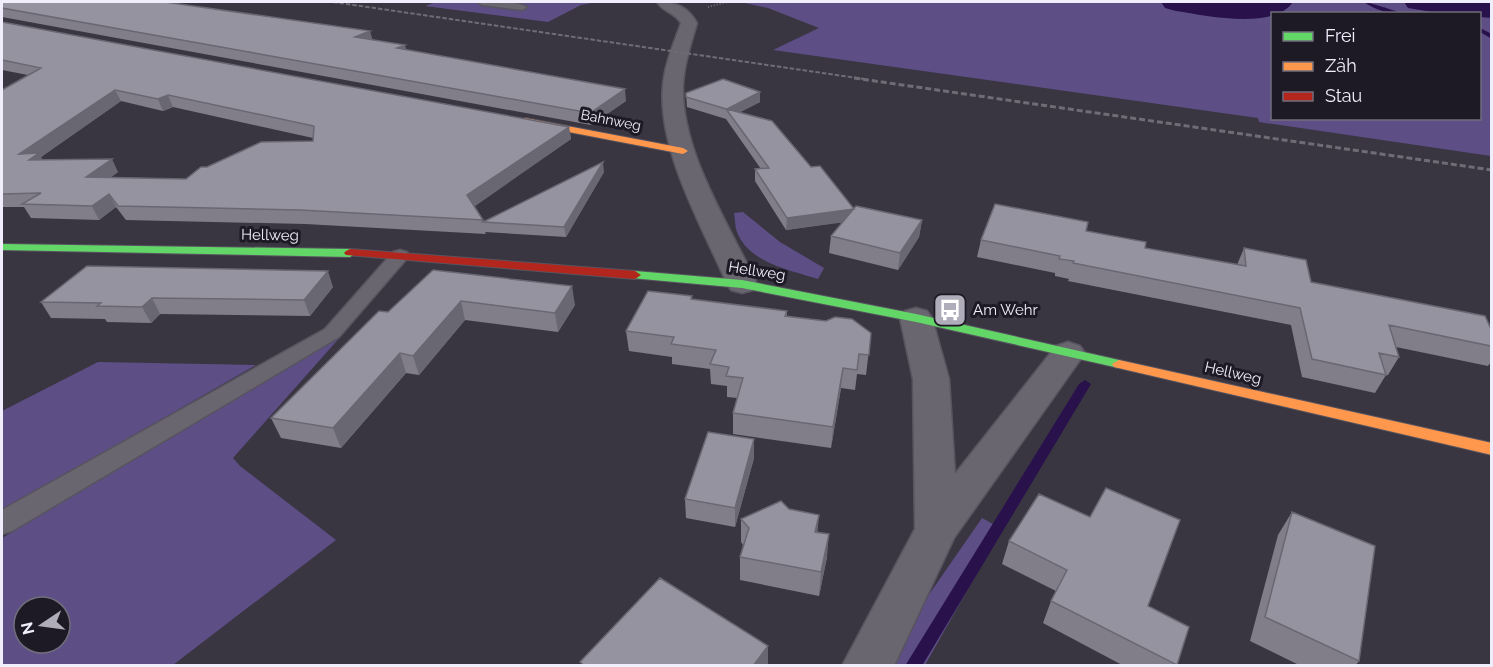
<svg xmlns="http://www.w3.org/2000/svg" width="1493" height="667" font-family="Raleway,sans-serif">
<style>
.green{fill:#5e4e86;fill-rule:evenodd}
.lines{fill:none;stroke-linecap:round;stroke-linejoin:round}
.stream{fill:#29124b;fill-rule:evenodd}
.river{fill:#29124b;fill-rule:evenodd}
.lane-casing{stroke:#57545f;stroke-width:3}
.street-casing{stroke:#57545f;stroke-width:3}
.fast-casing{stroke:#57545f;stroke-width:2}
.slow-casing{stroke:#57545f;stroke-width:2}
.jam-casing{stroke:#57545f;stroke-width:2}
.path{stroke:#6f6c75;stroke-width:2;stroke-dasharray:1 2;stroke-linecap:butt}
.lane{fill:#696670;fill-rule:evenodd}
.street{fill:#696670;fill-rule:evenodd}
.fast{fill:#63d668;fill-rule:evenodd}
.slow{fill:#ff974d;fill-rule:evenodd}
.jam{fill:#b3261e;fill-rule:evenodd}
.rail-far1{stroke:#6e6c75;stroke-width:2;stroke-dasharray:4.5 2;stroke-linecap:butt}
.rail{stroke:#6e6c75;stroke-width:3;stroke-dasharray:6 3;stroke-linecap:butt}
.wall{fill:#817e8a;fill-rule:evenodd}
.shaded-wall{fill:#696771}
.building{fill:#9693a1;stroke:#696771;stroke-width:1.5;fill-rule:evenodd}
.labels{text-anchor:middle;stroke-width:6;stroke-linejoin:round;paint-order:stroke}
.far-street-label{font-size:14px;fill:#f0edfc;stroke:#1d1a25}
.street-label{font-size:15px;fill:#f0edfc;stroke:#1d1a25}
.poi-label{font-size:15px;fill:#f0edfc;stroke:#1d1a25;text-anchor:start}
</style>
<rect width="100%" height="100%" fill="#393642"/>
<path class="green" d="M436,2H597L581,5L548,22L425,6Z
M740,2H1491V156L1259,122L1258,118L773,50L819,28L768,8ZM1272,14H1480V118H1272Z
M743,212L780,242L824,268L818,279C790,270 749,263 737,232C735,227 735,219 734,213Z
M342,335L233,458L240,466L336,540L173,665L3,666L2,538ZM24,607H60V643H24Z
M98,362L256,365L2,511V411Z
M982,518L1002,529L925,665L884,666L928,596Z"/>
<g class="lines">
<path class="stream" d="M1364,2C1368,2 1397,11 1403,14C1389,14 1375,10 1364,2Z
M1480,28L1492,34V39L1480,32Z
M1085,380L1091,384L922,666H905L1079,384Z"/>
<path class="river" d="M1161,2H1293C1274,30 1207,16 1176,11L1165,8Z
M1404,2H1492V18L1480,17V14H1444L1408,8Z"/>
<defs>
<path id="lane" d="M477,2C491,1 515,0 527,7L522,10L482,5Z
M400,250L407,252L409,256L339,337L12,531L2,534V510L325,329L393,252Z"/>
<path id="street" d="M657,2C676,2 687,6 697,23C691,44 684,64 683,86C681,152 730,226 757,284L753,290L742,293L731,290L727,284C702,226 657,150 663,85C665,63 674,43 681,23C675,13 662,11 657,2Z
M916,308L927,311L932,318L949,379L955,474L1056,346L1068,342L1080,346L1085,353L954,538L894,666H842L915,529L913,379L900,318L905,311Z"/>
<path id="fast" d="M2,244L350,249L356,253L350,257L2,250Z
M635,271L742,280L916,314L1119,360L1126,364L1119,368L916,322L742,288L631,278L629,275Z"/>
<path id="slow" d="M525,118L683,148L688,151L683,154L522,123L521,121Z
M1119,360L1492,443V455L1114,367L1112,364Z"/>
<path id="jam" d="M350,249L635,271L641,275L635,279L346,255L344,253L346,251Z"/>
</defs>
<use href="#lane" class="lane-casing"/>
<use href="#street" class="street-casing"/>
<use href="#fast" class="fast-casing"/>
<use href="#slow" class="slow-casing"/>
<use href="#jam" class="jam-casing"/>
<path class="path" d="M1482,2H1492
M708,7L727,2"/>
<use href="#lane" class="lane"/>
<use href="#street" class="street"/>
<use href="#fast" class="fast"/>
<use href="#slow" class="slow"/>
<use href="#jam" class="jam"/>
<path class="rail-far1" d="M333,2L864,79"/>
<path class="rail" d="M854,78L1492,170"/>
</g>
<path class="wall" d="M2,2L372,40L406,50L626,101L591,125L2,17V18Z
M2,22L569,127L571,139L474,206L483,222L604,172L566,237L485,232L486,234L305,224L126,220L116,207L99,220L31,218L24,207H2V90L28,75L2,70ZM121,101L163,111L173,107L313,138V141L207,167L186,179L111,177L118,172L42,160L41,157Z
M686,93L760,102L740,112L811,167L853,208L922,220L919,237L898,270L829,253L831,236L842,222L786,230L755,181V169H761L726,119L687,107Z
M1086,231L1145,248L1237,265L1244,248L1311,282L1491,329V362L1488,366L1396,347L1399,357L1388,375H1386L1375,393L1302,377L1291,325L1068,281L1069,279L1055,276V273L977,257L981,240Z
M433,270L575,305L558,332L465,320L419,375L406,373L341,448L281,438L271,418L388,312Z
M333,287L310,316L160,314L151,323L107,322L105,319L51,318L41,302Z
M692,296V300L787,311V316L871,333L866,375L857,374L855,390L841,388L831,448L733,434V413L737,398L727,397V386L711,384L710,369L672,364V357L629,351L626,331Z
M754,439V458L735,527L686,518L685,499Z
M789,509L818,532L827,557L819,596L740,580V557L743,545L741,542V519Z
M1292,512L1359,661L1355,666H1301L1250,641L1278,535Z
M1009,541L1148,606L1189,627L1176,666H1124L1043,623L1051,601L1056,591L1002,564Z"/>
<path class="shaded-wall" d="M370,31L373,41L355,37Z
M405,45L408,55L397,48Z
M625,89L626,101L591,125L590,113Z
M115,90L121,101L41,157L46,166L36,173L19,154Z
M760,92V102L731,117L727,109Z
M168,95L173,107L163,111L158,99Z
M569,127L571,139L471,209L467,195Z
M112,159L118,172L93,190L86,177Z
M603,162L604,172L566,237L564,227Z
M109,194L116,207L99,220L92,206Z
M854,209L853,221L786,230L787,218Z
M922,220L919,237L898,270L900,253Z
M328,271L333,287L310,316L304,300Z
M572,286L575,305L558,332L555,313Z
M152,298L160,314L151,323L142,307Z
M461,301L465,320L419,375L413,356Z
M400,353L406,373L341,448L333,428Z
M843,368L841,388L831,448L833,427Z
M754,439V458L735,527V508Z
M819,515L817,538L815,532Z
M829,534L827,557L819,596L821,572Z
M768,646V666H753Z"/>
<path class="building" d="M2,2H165L370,31L355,37L405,45L397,48L625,89L590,113L2,8Z
M2,22L569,127L467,195L483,220L300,210L118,206L109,194L92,206L22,204L41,193L2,194V90L41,68L2,60ZM115,90L158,99L168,95L314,126L313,141L261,142L207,167H201L186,179L86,177L112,159L29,160L39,153L19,154Z
M723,79L760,92L727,109L772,121L811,167L820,166L854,209L787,218L755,169L769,168L726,109L686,97V93Z
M603,162L564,227L483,222Z
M995,204L1088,222L1086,231L1146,242L1145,248L1246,266L1244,248L1306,260L1311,282L1485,316L1491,329V346L1389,325L1399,357L1379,353L1386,375L1312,359L1300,308L1073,263L1074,261L1059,259L1060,256L981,240Z
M856,206L922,220L900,253L831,236Z
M87,266L328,271L304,300L152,298L142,307L97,306L101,303L41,302Z
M433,270L572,286L555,313L461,301L413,356L400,353L333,428L271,418L379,311L388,312Z
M648,291L692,296L691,299L787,311L785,316L826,321L835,317L852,319L871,333L869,355L859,354L857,370L843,368L833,427L733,413L743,378L726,376L729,367L710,364L716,350L671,344L674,337L626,331Z
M708,432L754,439L735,508L685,499Z
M1106,488L1180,520L1148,606L1189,627L1177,665L1051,601L1067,570L1009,541L1039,494L1090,517Z
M781,501L789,509L819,515L815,532L829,534L821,572L740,557L749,528L741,519Z
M1292,512L1375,546L1359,661L1265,617Z
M660,578L768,646L753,666H585L580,662Z"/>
<defs>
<symbol id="bus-square" viewBox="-11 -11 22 22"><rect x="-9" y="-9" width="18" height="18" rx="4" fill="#b0adbb" stroke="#1d1a25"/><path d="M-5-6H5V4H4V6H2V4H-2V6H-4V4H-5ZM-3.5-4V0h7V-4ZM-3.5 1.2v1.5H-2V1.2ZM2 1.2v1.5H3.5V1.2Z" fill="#fff"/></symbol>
</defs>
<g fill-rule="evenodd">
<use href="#bus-square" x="931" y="291" width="38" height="38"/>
</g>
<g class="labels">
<g class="far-street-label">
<text transform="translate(611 120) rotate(11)" y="5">Bahnweg</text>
</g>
<g class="street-label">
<text transform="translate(270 235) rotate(1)" y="5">Hellweg</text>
<text transform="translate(757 271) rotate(9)" y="5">Hellweg</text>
<text transform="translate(1233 373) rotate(13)" y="5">Hellweg</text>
</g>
<g class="poi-label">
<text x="973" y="315">Am Wehr</text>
</g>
</g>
<rect width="1493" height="667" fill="none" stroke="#f0edfc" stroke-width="6"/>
<rect x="1271" y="12" width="210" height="108" fill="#1d1a25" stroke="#716e7b" stroke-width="1.5"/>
<rect x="1283" y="32" width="30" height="9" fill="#63d668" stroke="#716e7b" stroke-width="1.5"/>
<text x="1325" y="42" font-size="18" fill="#f0edfc">Frei</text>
<rect x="1283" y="62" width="30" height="9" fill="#ff974d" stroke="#716e7b" stroke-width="1.5"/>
<text x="1325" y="72" font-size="18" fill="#f0edfc">Zäh</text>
<rect x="1283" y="92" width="30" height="9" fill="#b3261e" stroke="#716e7b" stroke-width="1.5"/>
<text x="1325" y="102" font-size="18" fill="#f0edfc">Stau</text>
<g transform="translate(42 625) rotate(257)"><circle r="28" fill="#1d1a25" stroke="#716e7b" stroke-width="1.5"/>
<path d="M0-4.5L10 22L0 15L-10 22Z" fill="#b0adbb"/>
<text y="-9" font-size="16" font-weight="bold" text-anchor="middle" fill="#f0edfc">N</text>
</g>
</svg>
